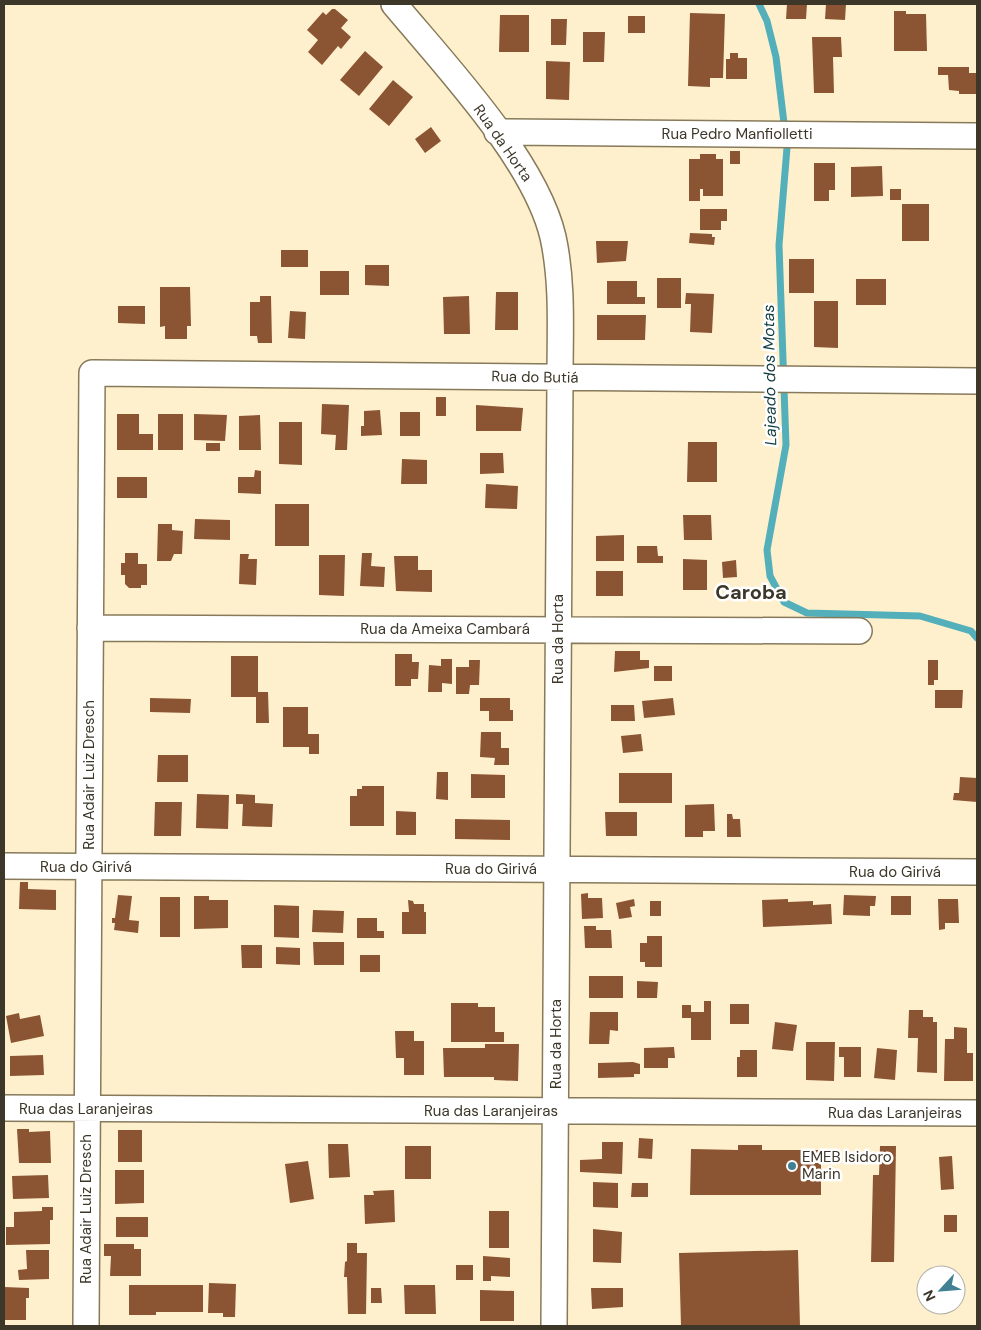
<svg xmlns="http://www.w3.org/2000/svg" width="981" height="1330" font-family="'DM Sans',sans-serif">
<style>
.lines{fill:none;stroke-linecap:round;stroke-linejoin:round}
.stream{stroke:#53afba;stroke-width:7}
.building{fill:#8b5432}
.minor-casing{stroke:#877a5a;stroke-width:28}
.minor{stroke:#fff;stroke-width:25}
.poi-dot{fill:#428096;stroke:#fff;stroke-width:2}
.labels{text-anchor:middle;stroke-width:5;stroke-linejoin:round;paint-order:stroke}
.street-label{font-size:15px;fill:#3c3729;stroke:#fff}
.poi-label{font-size:15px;fill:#3c3729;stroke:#fff;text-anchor:start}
.water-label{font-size:16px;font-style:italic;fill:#113c41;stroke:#fff}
.district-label{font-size:20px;font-weight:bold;fill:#3c3729;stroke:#fff}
</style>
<rect width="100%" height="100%" fill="#fff0cd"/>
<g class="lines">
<path class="stream" d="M759,4L767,21L776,57L787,148L779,245L786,445L767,550L770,576L784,602L807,613L920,616L971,631L977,638"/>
</g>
<path class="building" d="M787,4H807L806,19H786Z
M826,4H846L845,20L825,19Z
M332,9H335L348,20L341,28L351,37L341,49L338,46L322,65L308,52L318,40L307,30L323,12L326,15Z
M894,11H906V14H926L927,51H894Z
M690,13L725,14L723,78H710V87L688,86Z
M500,15H529V52H499Z
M628,16H645V33H628Z
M551,19H567L566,45H551Z
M583,32H605L604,62H583Z
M812,37H841L842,57H833L834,93H814Z
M365,51L383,67L359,96L340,80Z
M730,53H738V58H747V79H726V59H730Z
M546,61L570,62L569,100L546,99Z
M938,67H969V73H977V94H959V91L949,90L948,75H938Z
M393,80L413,97L389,126L369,109Z
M431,127L441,141L425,153L415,139Z
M730,151H740V164H730Z
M700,154H716V159H723V196H703V189H700V201H689V159H700Z
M814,163H835V190H829V201H814Z
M882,166L883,196L851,197V167Z
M890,189H901V200H890Z
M902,204H929V241H902Z
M700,209H727V221H721V230H700Z
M690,233L712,234V237H715L714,245L689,243Z
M596,241H628L626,261L597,263Z
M281,250H308V267H281Z
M789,259H814V293H789Z
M365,265H389V286L365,285Z
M320,271H349V295H320Z
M657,278H681V308H657Z
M856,279H886V305H856Z
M607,281H637V297H645V304H607Z
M160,287H190L191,326H187V339H165V326L160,327Z
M496,292H518V330H495Z
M686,293L714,294L712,333L690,332L691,304H685Z
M260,296H271L272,343H258L257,336H250V302H260Z
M469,296L470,334H444L443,297Z
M814,301H838V348L814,347Z
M118,306H145V324L118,323Z
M290,311L306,312L305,339L288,338Z
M597,315H646L645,340H597Z
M436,397H446V416H436Z
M322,404L349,405L347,450H335L336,435L321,434Z
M476,405L523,408L521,431H476Z
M380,410L382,435L361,436V426H364V411Z
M400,412H420V436H400Z
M117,414H139V434H153V450H117Z
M158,414H183V450H158Z
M194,414L227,415L225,441L194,440Z
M260,415L261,450H239V416Z
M279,422H302V465L279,464Z
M688,442H717V482H687Z
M206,443H220V451H206Z
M480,453H503L504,473L480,474Z
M402,459L427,460V484H401Z
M255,470L261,471V494L238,493V477H254Z
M117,477H147V498H117Z
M486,484L518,486L517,509L485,508Z
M275,504H309V546H275Z
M683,515H711L712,540H684Z
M195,519L230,520V540L194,539Z
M158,524H172V530L183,531L182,554H174L171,561H157Z
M624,535V561H596V536Z
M637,546H657L658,556H663V563H637Z
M125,553H138V564H147V585H141V588H129L125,584V575H121V563H125Z
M362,553H372L371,566L385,567L384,587L360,586Z
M240,554H249L248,559H257L256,585L239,584Z
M319,555H345L344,596L319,595Z
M394,556H418V570H432V592L396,591Z
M683,559L707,560V590H683Z
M736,560L737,577L723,578L722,562Z
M596,571H623V596H596Z
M615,651H640V660H649V668L614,672Z
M395,654H412V662H419L418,679H411V686H395Z
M231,656H258V692H268L269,723H256V697H231Z
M441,659H452V684L442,683V692H428L429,665L441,666Z
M469,660H480L479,685H470L469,694H456V667H469Z
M928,660H938V680H934V685H928Z
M654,666H672V681H654Z
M935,690H963L962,708H935Z
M150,698L191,699L190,713L150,712Z
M480,698H510V710H513V721H489V711H480Z
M673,698L675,715L644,718L642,701Z
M611,705H634L635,721H611Z
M283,707H308V734H319V754H309V747H283Z
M481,732H501V748H509V765H494L495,758L480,757Z
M641,734L643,751L623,753L621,736Z
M158,755H188V782H157Z
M437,772H448V800L436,799Z
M619,773H672V803H619Z
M471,774L505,775V798H471Z
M960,777L977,778V802L953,800L954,793H959Z
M362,786H384V826H350V796H357V789H362Z
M197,794L229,795L228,829L196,828Z
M236,794L255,795V803L273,804L272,827L242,826L243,804H236Z
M155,802H182L181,836H154Z
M714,804L715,831H703V837H685V805Z
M396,811L416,812V835H396Z
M605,812H637V836H606Z
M727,814H732L733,819H740L741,837H727Z
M455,819L510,820V840L455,839Z
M20,882H28V889L56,890V910L19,909Z
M588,893V898H602L603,918L582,919L581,894Z
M118,895L132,896L129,920L139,921L138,933L114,930L115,923H112V918H115Z
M844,895L876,896L875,906H870V916L843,915Z
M194,896H209V900H228V928L194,929Z
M891,896H911V915H891Z
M160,897H180V937H160Z
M634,899L635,906L630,907L632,917L619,919L616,903Z
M788,899V902L813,901V905L831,904L832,924L763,927L762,900Z
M938,899H958L959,923H945V929L939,930Z
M408,900L413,901L414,904H424V912H426V934H402V912H409Z
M650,901H661V916H650Z
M274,905L299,906V938L274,937Z
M313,910L344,911L343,933L312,932Z
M357,918H377V931H384V938H357Z
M584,926H596V930H611L612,948H585Z
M647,936H662V967H645V962H640V943H647Z
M313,942H344V965H314Z
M241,945H262V968H242Z
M276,947L300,948V965L276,964Z
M360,955H380V972H360Z
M589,976H623V998H589Z
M637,981L658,982L657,998H637Z
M704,1001H711V1040H691V1018H682V1005H691V1012H704Z
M451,1003H478V1007H495V1032H504V1042H451Z
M730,1004H749V1024H730Z
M909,1010H923V1017H933V1022H937V1073L917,1072L918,1038H908Z
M590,1012H618V1031L610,1030L609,1044H589Z
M19,1013L20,1019L40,1015L44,1036L11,1043L6,1016Z
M775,1022L797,1025L793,1051L772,1049Z
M954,1027L967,1028V1053H973V1081H944L945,1039H954Z
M395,1031H414V1041H424V1075H404V1058H396Z
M806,1042H835L834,1081L806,1080Z
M485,1044H519L518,1081L494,1080V1077H444L443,1048H485Z
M674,1047L675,1058H668V1068H644V1048Z
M839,1047H861V1077H844V1057H839Z
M877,1048L897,1050L895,1080L874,1078Z
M740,1050H757V1077H737V1057H740Z
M43,1055L44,1075L10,1076V1056Z
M633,1062L640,1064V1074H634V1077L598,1078V1063Z
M17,1129H29V1132L50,1131L51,1163H19Z
M118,1130H142V1162H118Z
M639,1138L653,1139L652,1159L638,1158Z
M602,1142H623L622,1174L580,1172V1160L602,1159Z
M328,1144H348L350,1177L329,1178Z
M738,1145H762V1150H821V1169H826V1176H821V1195H690L691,1149L738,1150Z
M405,1146H431V1179H405Z
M880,1146H896L894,1262H871L873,1175H879Z
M952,1156L954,1189L941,1190L939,1157Z
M308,1161L314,1199L290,1203L285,1164Z
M115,1170H144V1203L115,1204Z
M48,1175L49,1198L13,1199L12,1176Z
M593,1182L618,1183V1208L593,1207Z
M632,1183H648V1197H631Z
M394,1190L395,1222L365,1224L364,1195H374L373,1191Z
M42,1207H53V1220H50V1244L6,1245V1227H14V1212L42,1211Z
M489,1211H509V1248H489Z
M944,1215H957V1232H944Z
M116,1217H148V1237H116Z
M593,1229L622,1232L621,1263L593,1262Z
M347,1243H357V1253H367L366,1314H348L347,1277H344L345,1262L347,1261Z
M104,1244H134V1249H141V1276H110L111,1256H104Z
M26,1250H49V1279L19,1280L18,1270L27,1269Z
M798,1250L800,1326H681L679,1253Z
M483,1256L510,1258V1277L491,1276V1281H483Z
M456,1265H473V1280H456Z
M209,1283L236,1284L235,1317H223V1313H208Z
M129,1285H203V1312H156V1315H129Z
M404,1285H435L436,1314H405Z
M4,1287L29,1288V1298H26V1320H4Z
M371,1288H381L382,1303H371Z
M591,1288H623V1307L592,1309Z
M480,1290L514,1291V1321H480Z"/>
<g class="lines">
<defs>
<path id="minor" d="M394,4C445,65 535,160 553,237C563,283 560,330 560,377L554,1326
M497,132L977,136
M90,628L859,631
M4,866L977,872
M4,1108L977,1113
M86,1326L92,373L977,381"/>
</defs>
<use href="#minor" class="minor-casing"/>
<use href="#minor" class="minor"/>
</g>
<circle class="poi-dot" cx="792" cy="1166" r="5"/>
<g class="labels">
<g class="street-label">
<text x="737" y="139">Rua Pedro Manfiolletti</text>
<text transform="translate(503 143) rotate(55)" y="5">Rua da Horta</text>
<text transform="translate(535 377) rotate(1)" y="5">Rua do Butiá</text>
<text x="445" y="634">Rua da Ameixa Cambará</text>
<text transform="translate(558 639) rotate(-90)" y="5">Rua da Horta</text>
<text transform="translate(89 775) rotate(-90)" y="5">Rua Adair Luiz Dresch</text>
<text x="86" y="872">Rua do Girivá</text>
<text x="491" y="874">Rua do Girivá</text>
<text x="895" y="877">Rua do Girivá</text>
<text transform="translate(556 1044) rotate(-90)" y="5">Rua da Horta</text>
<text x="86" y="1114">Rua das Laranjeiras</text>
<text x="491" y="1116">Rua das Laranjeiras</text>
<text x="895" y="1118">Rua das Laranjeiras</text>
<text transform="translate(86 1209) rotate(-90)" y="5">Rua Adair Luiz Dresch</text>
</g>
<g class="poi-label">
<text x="802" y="1162">EMEB Isidoro<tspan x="802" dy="17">Marin</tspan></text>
</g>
<g class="water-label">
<text transform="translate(769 375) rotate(-91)" y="6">Lajeado dos Motas</text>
</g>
<g class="district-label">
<text x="751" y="599">Caroba</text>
</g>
</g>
<rect width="981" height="1330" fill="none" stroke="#3c3729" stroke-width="10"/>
<g transform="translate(941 1290) rotate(244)"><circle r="24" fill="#ffffff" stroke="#b1afa9"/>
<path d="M0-4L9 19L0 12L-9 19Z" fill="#428096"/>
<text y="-8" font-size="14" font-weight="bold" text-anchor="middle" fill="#3c3729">N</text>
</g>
</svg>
